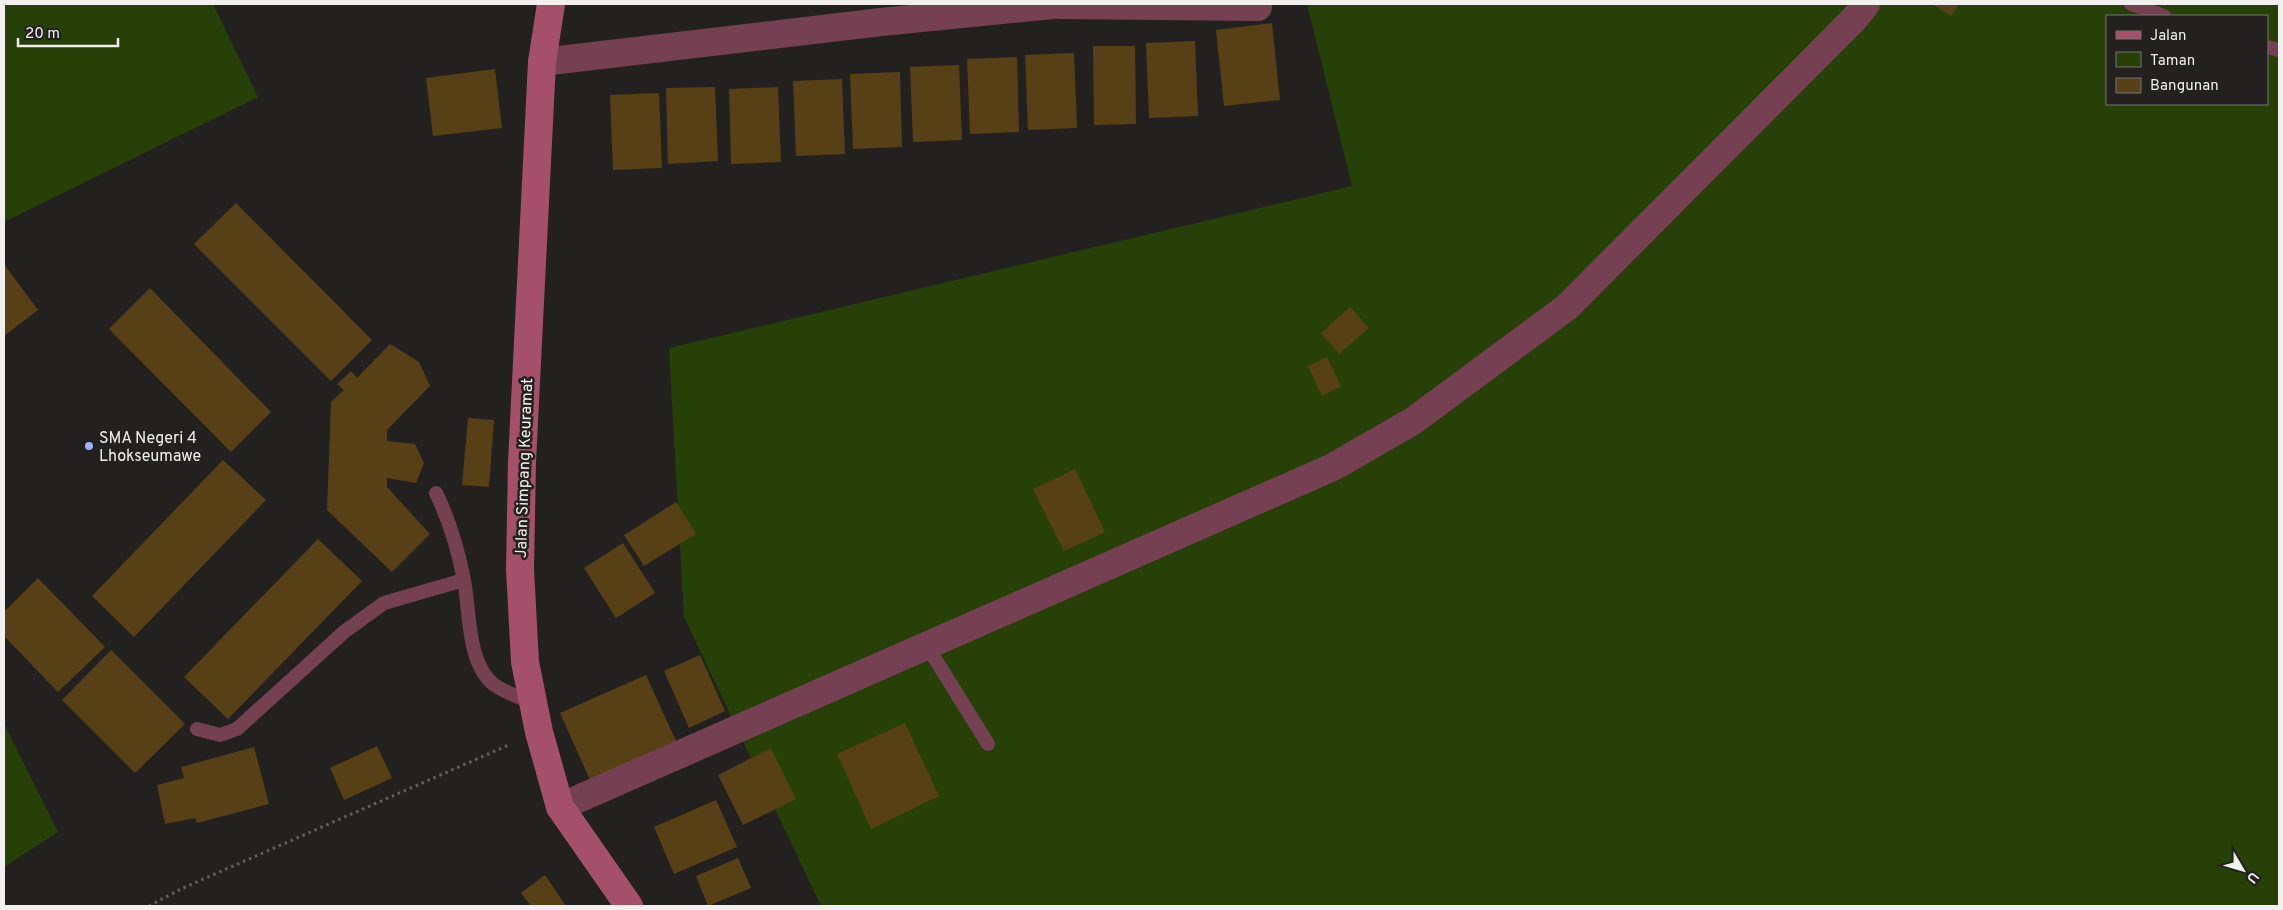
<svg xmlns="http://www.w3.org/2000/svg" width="2283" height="910" font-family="Overpass,sans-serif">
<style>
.green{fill:#264007;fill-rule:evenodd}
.building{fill:#574015}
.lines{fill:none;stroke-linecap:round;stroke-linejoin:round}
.path{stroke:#63615f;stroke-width:3;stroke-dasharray:2.5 4;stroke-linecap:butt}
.lane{stroke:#754051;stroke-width:14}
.street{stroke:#754051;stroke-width:28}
.secondary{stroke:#a44f6c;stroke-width:28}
.poi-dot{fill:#a0b3fd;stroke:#23211f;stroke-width:2}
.labels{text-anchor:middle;stroke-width:5;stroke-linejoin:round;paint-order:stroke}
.poi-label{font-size:16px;fill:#f1f0ee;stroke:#23211f;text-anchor:start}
.street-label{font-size:16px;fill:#f1f0ee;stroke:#23211f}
</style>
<rect width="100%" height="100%" fill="#23211f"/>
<path class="green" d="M4,4H213L258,97L4,222Z
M1307,4H2279V906H821L684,617L669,348L1352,186ZM2107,16H2267V104H2107Z
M4,723L58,832L4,867Z"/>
<path class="building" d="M1932,4H1959L1951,16Z
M1272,23L1280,100L1224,106L1216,30Z
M1195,41L1198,116L1149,118L1146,43Z
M1093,46H1135L1136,124L1094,125Z
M1074,53L1077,128L1028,130L1025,55Z
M1017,57L1019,132L970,134L967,59Z
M959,65L962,140L913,142L910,67Z
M495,69L502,128L433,136L426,78Z
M900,72L902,147L853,149L850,74Z
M842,79L845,154L796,156L793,81Z
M715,87L718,161L668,164L666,88Z
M778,87L781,162L731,164L729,89Z
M659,93L662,168L613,170L610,95Z
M236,203L372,340L331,381L194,244Z
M4,264L38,310L4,336Z
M150,288L271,412L231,452L109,329Z
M1350,307L1369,328L1339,354L1321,333Z
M390,344L419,362L430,386L387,430V441L415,444L424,463L416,483L387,478V487L430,534L392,572L327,510L331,402L344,390L337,384L351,371L357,378Z
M1327,357L1341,386L1322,396L1308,366Z
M468,418L494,420L489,487L462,485Z
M223,460L266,500L134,637L92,596Z
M1075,469L1105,532L1064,551L1033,489Z
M676,502L696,534L644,566L624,535Z
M318,539L362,581L228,719L184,677Z
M623,543L655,593L616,618L584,568Z
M38,578L105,647L58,692L4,636V612Z
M111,650L185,724L135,773L62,700Z
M700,655L725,711L689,728L664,671Z
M646,675L676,741L590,780L560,713Z
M905,723L939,796L871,829L837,754Z
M377,746L392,778L344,800L330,768Z
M254,747L269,804L197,823L195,818L165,824L157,785L184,778L181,767Z
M771,748L796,799L743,825L718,775Z
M716,800L737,847L674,874L654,827Z
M738,858L751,888L708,906L696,876Z
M545,875L566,906H531L521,893Z"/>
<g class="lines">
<path class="path" d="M149,906L183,888L511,744"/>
<path class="lane" d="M2131,4L2164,16
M2267,47L2279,50
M436,493C450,521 458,550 464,580C470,611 467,661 492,683C502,692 521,697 533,704
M927,646L988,744
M197,729L220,735L237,729L344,632L384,603L464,580"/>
<path class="street" d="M1060,5L1258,7
M542,62L881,22L1062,4
M560,807L1333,467L1413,421L1567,307L1855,18L1866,4"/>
<path class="secondary" d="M551,4L542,62L522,462L520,569L525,662L539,732L560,807L629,906"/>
</g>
<circle class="poi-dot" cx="89" cy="446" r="5"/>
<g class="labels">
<g class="poi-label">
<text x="99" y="443">SMA Negeri 4<tspan x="99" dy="18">Lhokseumawe</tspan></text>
</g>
<g class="street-label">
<text transform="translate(523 468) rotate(-88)" y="6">Jalan Simpang Keuramat</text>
</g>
</g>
<rect width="2283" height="910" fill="none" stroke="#f1f0ee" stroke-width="10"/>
<rect x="2106" y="15" width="162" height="90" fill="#23211f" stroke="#757472"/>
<rect x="2116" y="31" width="25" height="8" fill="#a44f6c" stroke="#757472"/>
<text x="2150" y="40" font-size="15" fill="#f1f0ee">Jalan</text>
<rect x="2116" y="52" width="25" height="15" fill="#264007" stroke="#757472"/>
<text x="2150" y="65" font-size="15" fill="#f1f0ee">Taman</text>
<rect x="2116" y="78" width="25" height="15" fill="#574015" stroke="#757472"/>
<text x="2150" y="90" font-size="15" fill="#f1f0ee">Bangunan</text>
<g transform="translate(2243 870) rotate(128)" stroke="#23211f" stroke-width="4" paint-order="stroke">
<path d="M0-4L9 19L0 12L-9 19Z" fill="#f1f0ee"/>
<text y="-8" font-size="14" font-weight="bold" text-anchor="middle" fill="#f1f0ee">U</text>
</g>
<path d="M18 38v8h100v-8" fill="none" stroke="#f1f0ee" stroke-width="2.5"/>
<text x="25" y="38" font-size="15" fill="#f1f0ee" stroke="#23211f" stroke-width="4" paint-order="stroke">20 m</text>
</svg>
